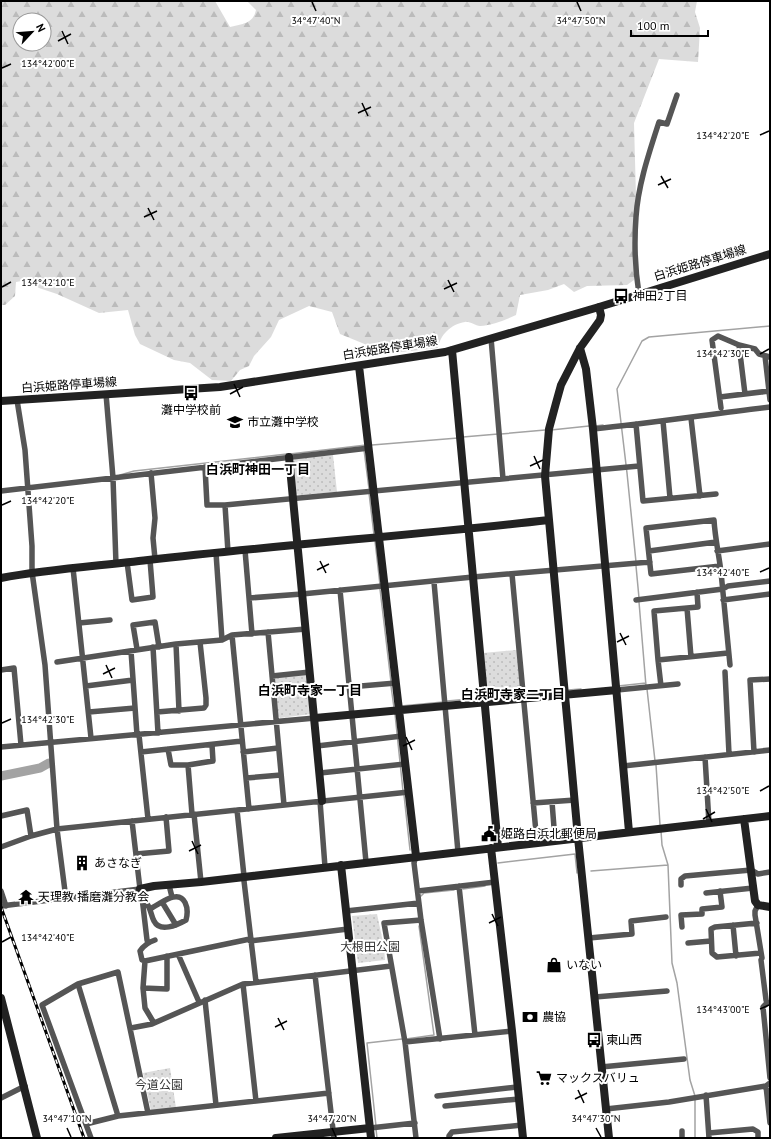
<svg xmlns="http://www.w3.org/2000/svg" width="771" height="1139" font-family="'PT Sans','Noto Sans JP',sans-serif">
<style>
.forest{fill:url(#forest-firs);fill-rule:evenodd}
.park{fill:url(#park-dots)}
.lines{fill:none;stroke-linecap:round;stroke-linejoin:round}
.stream{stroke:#a3a3a3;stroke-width:1.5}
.river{stroke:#a3a3a3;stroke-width:9}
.street{stroke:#555;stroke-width:5.5}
.secondary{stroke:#222;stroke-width:8}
.rail-casing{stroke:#000;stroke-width:3}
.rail{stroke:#fff;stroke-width:1.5;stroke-dasharray:4.5;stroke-linecap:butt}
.ticks{fill:none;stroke:#000;stroke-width:1.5}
.labels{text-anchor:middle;stroke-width:4;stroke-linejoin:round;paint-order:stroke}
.street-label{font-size:12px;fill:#000;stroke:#fff}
.poi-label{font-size:12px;fill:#000;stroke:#fff;text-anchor:start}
.park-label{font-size:12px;fill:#333;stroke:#fff}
.neighbourhood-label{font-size:13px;font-weight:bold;fill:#000;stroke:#fff}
.ticks-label{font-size:10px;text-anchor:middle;fill:#000;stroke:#fff;stroke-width:4;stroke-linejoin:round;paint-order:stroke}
</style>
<defs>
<pattern id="forest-firs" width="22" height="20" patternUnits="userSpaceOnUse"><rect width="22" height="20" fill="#dcdcdc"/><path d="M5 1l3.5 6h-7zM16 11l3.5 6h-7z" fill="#bbb"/></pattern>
<pattern id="park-dots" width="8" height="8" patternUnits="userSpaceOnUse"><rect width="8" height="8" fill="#dcdcdc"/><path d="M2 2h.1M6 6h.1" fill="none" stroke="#bbb" stroke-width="1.8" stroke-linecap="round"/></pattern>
</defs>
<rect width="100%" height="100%" fill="#fff"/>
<path class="forest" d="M1,1H215L230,27C242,24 253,24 256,10L247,1H697L695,12L700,28L698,62L659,59L634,123L636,197L632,242L635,268L634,280L627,285L587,286L574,292L564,284L548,290L520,295L516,315C505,320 492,325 480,326C475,326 470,321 465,322C451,324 440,335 438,348L392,353L367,345L340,334L332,312L309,306L279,320L271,337L254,356L249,366L240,370L231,381L212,380L190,363L174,360L140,344L135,335L128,310L99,313L57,294L39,288L27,280L16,282L15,296L5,305H1ZM20,20H44V44H20Z"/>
<path class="park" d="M333,455L337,492L299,495L296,494L293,461L296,458Z
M517,650L521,694L487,697L483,653Z
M308,674L311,714L280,718L278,716L275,677Z
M377,914L384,947L385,960L358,963L352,916Z
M170,1068L176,1108L151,1111L143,1073Z"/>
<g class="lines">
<path class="stream" d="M595,426L603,425
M551,430L589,426
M501,434L545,430
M463,437L498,434
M372,445L458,438
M364,450L369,489
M290,454L366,445
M120,475L134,471L287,454
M369,493L374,535
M375,541L380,585
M636,562L627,473L617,389L642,341L649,337L770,326
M636,566L639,598
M380,589L391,682
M639,602L646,686
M391,686L394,708
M618,686L646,683
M647,689L655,761
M568,690L581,689
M525,694L563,691
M487,698L521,695
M447,701L481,698
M401,706L443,702
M395,714L403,791
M656,765L660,825
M404,795L410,850
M661,831L662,845L668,865L672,963L677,983L690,1080L695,1096
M498,863L575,854L577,873
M591,871L668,865
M463,889L485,886
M421,896L424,893L454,890
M406,1039L434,1035L419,926
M376,1126L367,1043L402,1039
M376,1129L377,1138
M695,1138V1099"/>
<path class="river" d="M1,776L40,768L49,763"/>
<path class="street" d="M639,294C635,269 634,243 636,217C638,185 649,153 659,122L667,124L677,95
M491,338L503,479
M739,345L745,394
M765,356L770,400
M106,394L113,478L116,564
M720,397L769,391
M17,400L25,450L32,546V572L45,665L57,829L66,899
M721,408L712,340L718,336L739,345L755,349L759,354L770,357
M691,418L700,496
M663,421L670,498
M636,424L643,501L716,494
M593,429C652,423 711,414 770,407
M205,467L207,505H225L639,466
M151,473L155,518L153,538L155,559
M1,491L369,448
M225,505L228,552
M245,550L252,634
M649,551L716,542
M717,551L770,544
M216,553L222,640
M127,562L132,600L153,597L150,560
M720,566L651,574L646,528L714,520C715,538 719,555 721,572C724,603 727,634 730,665
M73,568L91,738
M512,574L537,843
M434,582L458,852
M340,590L366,862
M249,598L302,594L473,577L650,562
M636,600L723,589L728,586L770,581
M723,600L770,594
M687,608L691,657
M79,623L110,620
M268,632L284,805
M232,635L249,809
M176,644L179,711
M153,647L158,733
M137,649L133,625L155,622L159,647
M131,651L137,735
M658,660L654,611L698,607L697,592
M57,662L176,644L222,640L232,635L306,629
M1,670L14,668L21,745
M725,672L729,754
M272,676L310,672
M86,686L133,680
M661,686L658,660L728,653
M349,687L396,683
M617,690L678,684
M89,712L135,708
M157,712L204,708L206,705V698L200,642
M139,735L148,819
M317,746L402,736
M1,747L315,718
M168,749L171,765H188L213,761L212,745
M141,752L242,741
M243,752L278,748
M754,752L750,680L770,679
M705,757L709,823
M188,765L192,814
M623,766L770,750
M320,773L405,764
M246,778L281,775
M320,801L325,867
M552,802L555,840
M533,803L575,800
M237,810L244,876V881L256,982
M194,814L201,882
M1,816L27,810L31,836
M1,847L31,836L57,829L409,792
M136,854L169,851L166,817
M416,856L414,863L421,920L440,1039
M169,885L172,897
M681,885V879L685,876L751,870L758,874L770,872
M459,886L475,1035
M141,889L147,940L148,943
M1,891L6,906
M418,891L495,882
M706,893L753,888
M162,902L176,925
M143,903L147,904C151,909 151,916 154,921C160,933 177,925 186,920C189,909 186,892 170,898C163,901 157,905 150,909
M758,905L755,911V915L762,958L761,960L766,1000L767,1003L763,1007L770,1078
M1,906L140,889L132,821
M346,911L419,903
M757,923L715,927L711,929L712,953L717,957L761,953
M733,925L736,956
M682,927L681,915L702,914V909L722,907L720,891
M589,938L632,934L631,921L666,917
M250,941L348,929
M688,943L711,941
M178,954L199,1002
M145,961L142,960L140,951C144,945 149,942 155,940
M315,975L334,1138
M78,984L118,1116
M243,984L256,1101
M143,988L167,989V956
M595,997L667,991
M205,1000L216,1105
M154,1023L145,1008L143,988L145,961L250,939
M131,1028L152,1024L243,984L391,966
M405,1042L512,1031
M601,1067L684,1059
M770,1083L766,1086L770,1123
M706,1095L709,1138
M437,1096L517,1087
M1,1098L25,1086
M445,1106L519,1099
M606,1109L669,1102L766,1086
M86,1124L118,1116L329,1093
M370,1128L415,1123
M682,1131V1138
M709,1133L753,1129L758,1132V1138
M91,1138L42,1005L78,984L118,972L148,1113
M416,1138L405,1042L384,923L421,920
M449,1138V1136L452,1132L522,1125"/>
<path class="secondary" d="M599,307L601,315L600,320L580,348L561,385L556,403L549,429L545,476L578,838L609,1138
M580,348L586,369L593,429L629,832
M452,350L498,847
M359,366L416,856
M1,401L220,387L445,352L599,307L770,254
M289,457L322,801
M1,578C50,569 99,566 148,560C281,545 415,535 549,520
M315,718L617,690
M744,819L755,901L758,905L770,907
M491,848L512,1031L523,1138
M341,865L371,1138
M140,889L154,886L201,882L770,816
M1,998L37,1138
M276,1138L370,1128"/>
<defs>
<path id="rail" d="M1,907L84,1138"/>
</defs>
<use href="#rail" class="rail-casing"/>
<use href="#rail" class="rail"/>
</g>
<path class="ticks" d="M312,2L316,11M577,2L581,11M62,31L68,44M58,41L71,34M2,68L11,64M362,103L368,116M358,113L371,107M760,135L769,131M661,176L668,188M658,185L671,179M148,208L154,220M144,217L157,211M448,280L454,292M2,287L11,282M444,289L457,283M760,354L769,349M234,384L240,397M230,394L243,387M534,456L540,469M530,466L543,460M2,505L11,501M320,561L326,573M317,570L329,564M760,572L769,568M620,633L626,645M617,642L629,636M106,665L112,678M103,674L115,668M2,723L11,719M406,737L412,750M403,746L415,740M760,791L769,786M706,809L712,822M703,819L715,812M192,841L198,854M189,851L201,845M492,914L498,926M489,923L501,917M2,942L11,937M760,1009L769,1005M278,1018L284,1030M275,1027L287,1021M578,1090L584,1103M575,1099L587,1093M67,1128L71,1137M332,1128L336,1137M596,1128L601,1137"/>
<defs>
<symbol id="bus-bare" viewBox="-9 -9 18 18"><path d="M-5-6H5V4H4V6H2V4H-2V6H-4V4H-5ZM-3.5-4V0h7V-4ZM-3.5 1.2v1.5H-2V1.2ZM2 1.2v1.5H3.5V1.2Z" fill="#000" stroke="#fff" stroke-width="2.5" paint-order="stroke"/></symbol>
<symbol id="school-bare" viewBox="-9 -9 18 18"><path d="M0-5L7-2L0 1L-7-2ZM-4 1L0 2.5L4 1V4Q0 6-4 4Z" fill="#000" stroke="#fff" stroke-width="2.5" paint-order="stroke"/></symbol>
<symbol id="civic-bare" viewBox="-9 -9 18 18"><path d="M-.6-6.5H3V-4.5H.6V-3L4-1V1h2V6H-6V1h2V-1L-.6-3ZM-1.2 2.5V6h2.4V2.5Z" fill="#000" stroke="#fff" stroke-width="2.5" paint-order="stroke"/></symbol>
<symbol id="building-bare" viewBox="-9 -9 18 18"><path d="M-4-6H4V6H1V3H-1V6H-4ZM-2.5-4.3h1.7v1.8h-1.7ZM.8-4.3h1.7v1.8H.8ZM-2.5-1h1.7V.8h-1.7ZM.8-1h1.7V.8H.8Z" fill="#000" stroke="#fff" stroke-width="2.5" paint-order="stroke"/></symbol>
<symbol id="temple-bare" viewBox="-9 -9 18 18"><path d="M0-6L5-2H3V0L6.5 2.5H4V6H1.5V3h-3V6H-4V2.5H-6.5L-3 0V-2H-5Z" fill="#000" stroke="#fff" stroke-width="2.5" paint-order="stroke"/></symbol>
<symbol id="shop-bare" viewBox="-9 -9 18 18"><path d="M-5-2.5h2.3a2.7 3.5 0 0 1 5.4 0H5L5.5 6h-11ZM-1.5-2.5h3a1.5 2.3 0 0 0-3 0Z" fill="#000" stroke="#fff" stroke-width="2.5" paint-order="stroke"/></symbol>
<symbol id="bank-bare" viewBox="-9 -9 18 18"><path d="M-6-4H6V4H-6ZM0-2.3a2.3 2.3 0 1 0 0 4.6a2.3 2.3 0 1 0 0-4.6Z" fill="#000" stroke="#fff" stroke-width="2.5" paint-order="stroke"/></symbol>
<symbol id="supermarket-bare" viewBox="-9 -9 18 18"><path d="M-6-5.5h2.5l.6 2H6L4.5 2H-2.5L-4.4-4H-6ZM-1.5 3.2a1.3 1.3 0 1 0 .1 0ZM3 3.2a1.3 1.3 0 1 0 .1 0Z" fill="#000" stroke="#fff" stroke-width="2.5" paint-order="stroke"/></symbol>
</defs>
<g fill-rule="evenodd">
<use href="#bus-bare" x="610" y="285" width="22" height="22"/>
<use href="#bus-bare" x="180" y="382" width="22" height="22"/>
<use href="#school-bare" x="224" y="411" width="22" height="22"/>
<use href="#civic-bare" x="478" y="823" width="22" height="22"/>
<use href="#building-bare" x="71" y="852" width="22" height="22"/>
<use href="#temple-bare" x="15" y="886" width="22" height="22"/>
<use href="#shop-bare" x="543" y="954" width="22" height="22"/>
<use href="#bank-bare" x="519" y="1006" width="22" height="22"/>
<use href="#bus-bare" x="583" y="1029" width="22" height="22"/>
<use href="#supermarket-bare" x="533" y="1067" width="22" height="22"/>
</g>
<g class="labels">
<g class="street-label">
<text transform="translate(700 263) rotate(-17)" y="4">白浜姫路停車場線</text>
<text transform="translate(390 348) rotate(-9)" y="4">白浜姫路停車場線</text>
<text transform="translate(69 385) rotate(-4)" y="4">白浜姫路停車場線</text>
</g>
<g class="poi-label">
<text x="633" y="300">神田2丁目</text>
<text x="191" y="414" text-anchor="middle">灘中学校前</text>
<text x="247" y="426">市立灘中学校</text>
<text x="501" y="838">姫路白浜北郵便局</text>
<text x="94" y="867">あさなぎ</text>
<text x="38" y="901">天理教 播磨灘分教会</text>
<text x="566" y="969">いない</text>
<text x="542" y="1021">農協</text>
<text x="606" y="1044">東山西</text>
<text x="556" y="1082">マックスバリュ</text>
</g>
<g class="park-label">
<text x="370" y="951">大根田公園</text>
<text x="159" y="1089">今道公園</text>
</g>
<g class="neighbourhood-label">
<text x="258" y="474">白浜町神田一丁目</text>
<text x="310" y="695">白浜町寺家一丁目</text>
<text x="513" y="699">白浜町寺家二丁目</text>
</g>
</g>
<g class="ticks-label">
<text x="316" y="24">34°47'40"N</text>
<text x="581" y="24">34°47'50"N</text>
<text x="48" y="67">134°42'00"E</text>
<text x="723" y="139">134°42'20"E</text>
<text x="48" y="286">134°42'10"E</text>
<text x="723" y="357">134°42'30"E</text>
<text x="48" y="504">134°42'20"E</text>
<text x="723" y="576">134°42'40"E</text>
<text x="48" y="723">134°42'30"E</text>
<text x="723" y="794">134°42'50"E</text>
<text x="48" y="941">134°42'40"E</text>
<text x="723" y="1013">134°43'00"E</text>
<text x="67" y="1122">34°47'10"N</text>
<text x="332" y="1122">34°47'20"N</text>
<text x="596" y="1122">34°47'30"N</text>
</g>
<rect width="771" height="1139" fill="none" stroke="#000000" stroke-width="4"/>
<g transform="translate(32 32) rotate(64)"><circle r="19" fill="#ffffff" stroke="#999999"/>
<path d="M0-3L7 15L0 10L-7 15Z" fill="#000000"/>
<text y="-6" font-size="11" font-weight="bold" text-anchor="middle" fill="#000000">N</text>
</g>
<path d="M631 30v6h77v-6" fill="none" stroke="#000000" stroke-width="2"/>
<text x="637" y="30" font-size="12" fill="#000000" stroke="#ffffff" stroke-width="3" paint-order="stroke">100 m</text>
</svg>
